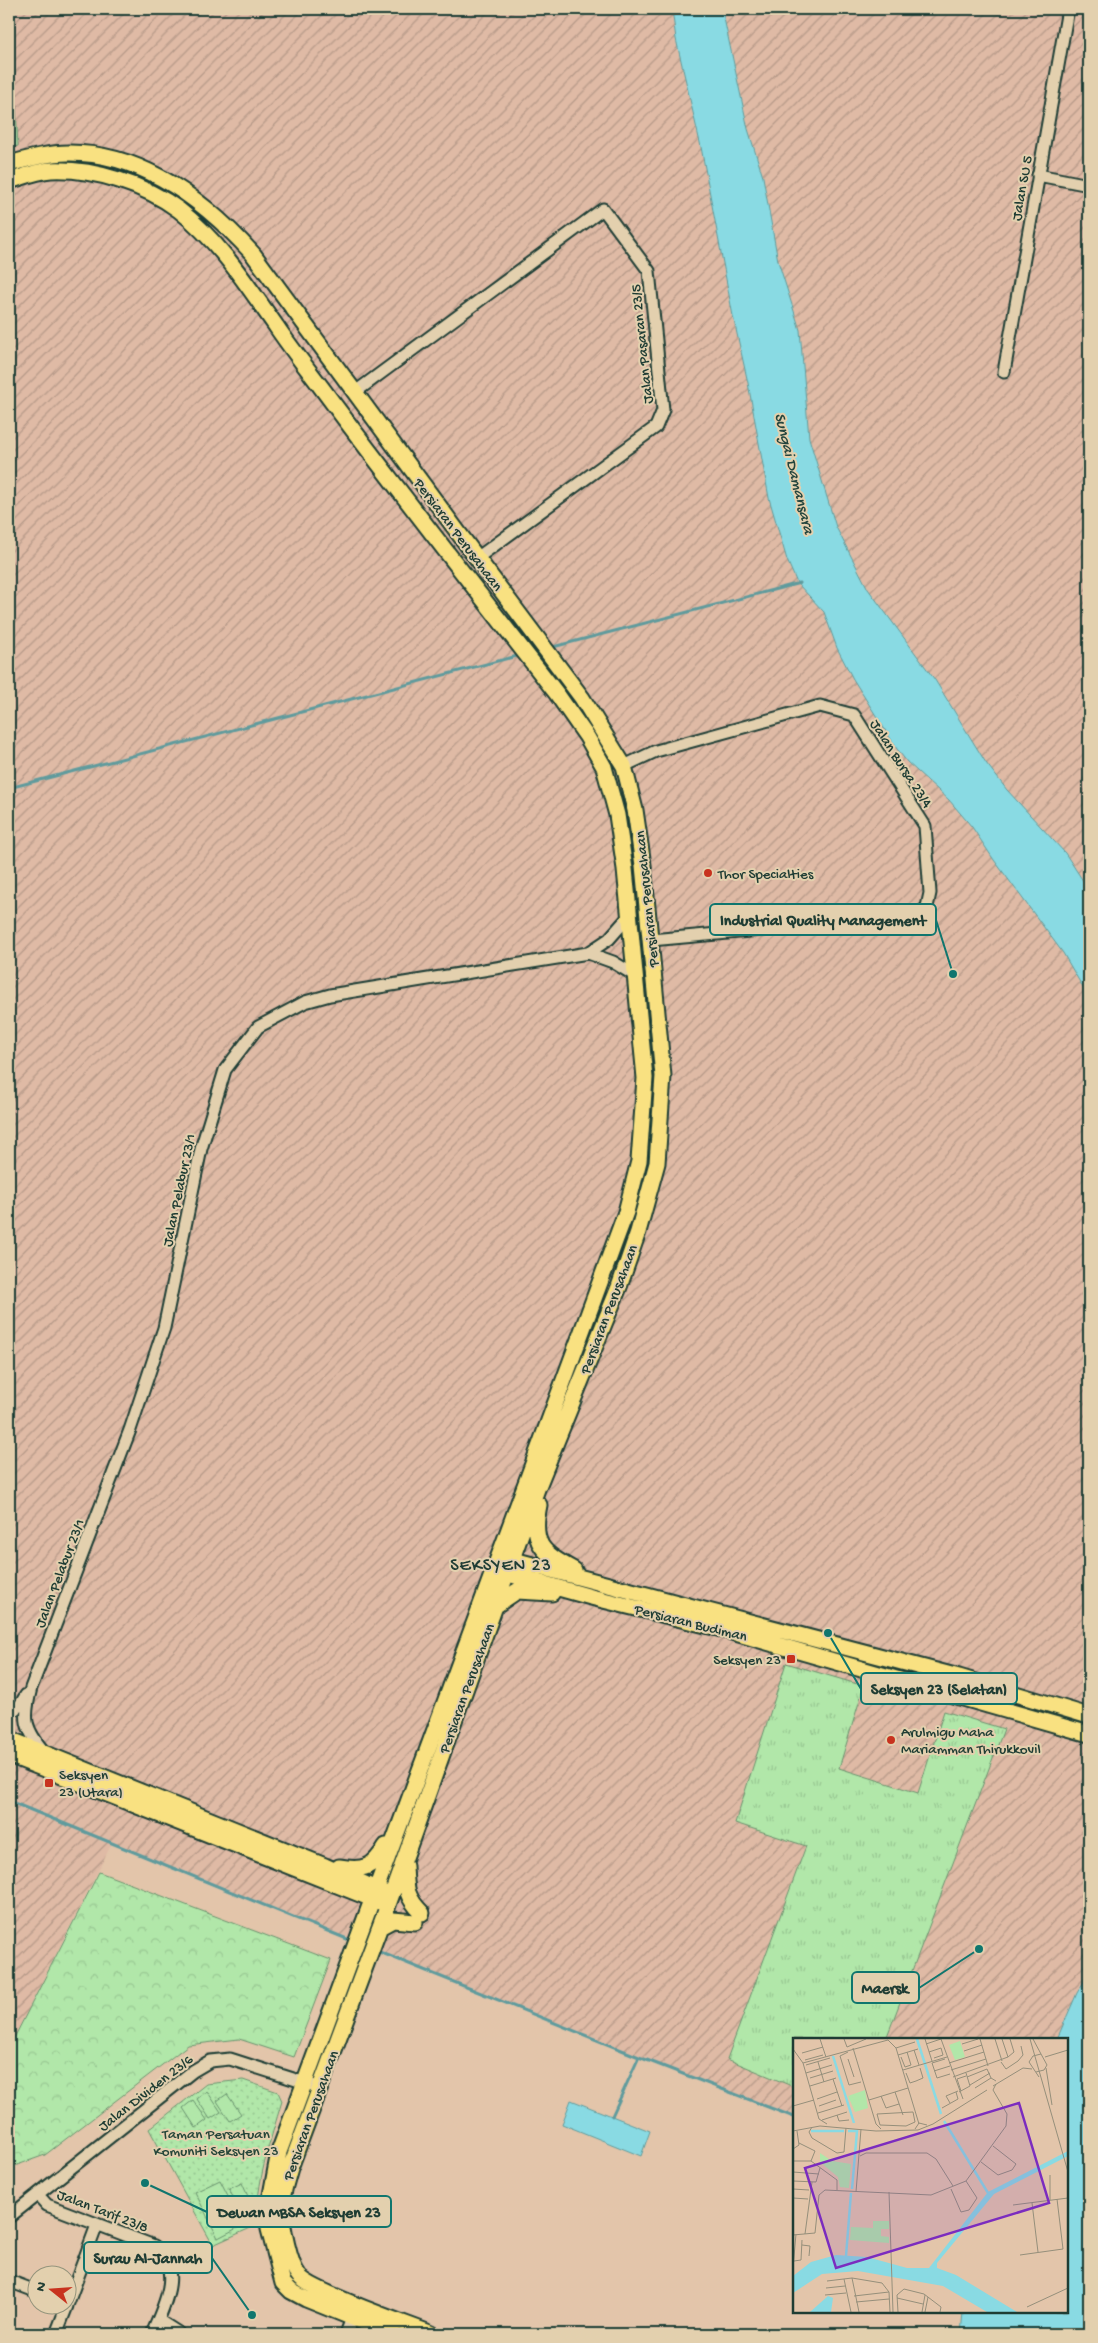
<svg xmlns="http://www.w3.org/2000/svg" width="1098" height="2343" font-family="'Gochi Hand',sans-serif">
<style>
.industrial{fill:url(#industrial-furrows)}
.grass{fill:url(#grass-tufts);stroke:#68926e}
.forest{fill:url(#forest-crowns);stroke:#68926e}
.park{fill:url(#park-dots);stroke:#68926e}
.garden{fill:#b1e7a9;stroke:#68926e}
.water{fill:#89dae3;stroke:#5f9b9d}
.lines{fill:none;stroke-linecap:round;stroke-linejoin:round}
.stream{stroke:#5f9b9d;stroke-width:3}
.minor-casing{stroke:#1f3d34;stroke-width:15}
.major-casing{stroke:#1f3d34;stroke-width:19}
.minor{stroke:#e3d0ae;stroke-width:11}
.major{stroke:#f9e181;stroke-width:15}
.poi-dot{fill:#c8321e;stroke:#e3d0ae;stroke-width:2}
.labels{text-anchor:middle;stroke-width:4;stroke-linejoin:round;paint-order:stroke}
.street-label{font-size:15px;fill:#1f3d34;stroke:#e3d0ae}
.poi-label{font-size:15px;fill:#1f3d34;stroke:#e3d0ae;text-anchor:start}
.park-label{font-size:15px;fill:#26463a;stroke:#e3d0ae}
.water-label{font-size:16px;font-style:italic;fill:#24453d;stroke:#e3d0ae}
.quarter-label{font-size:18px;letter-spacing:1px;fill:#1f3d34;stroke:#e3d0ae}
.inset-river{fill:none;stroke:#89dae3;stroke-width:2.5}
.inset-road{fill:none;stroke:#958f7b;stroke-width:1}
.view{fill:#7b2cbf;fill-opacity:0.15;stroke:#7b2cbf;stroke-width:2.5}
.inset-edge{fill:none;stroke:#1f3d34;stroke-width:2.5}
.leader{fill:none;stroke:#0f766e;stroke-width:2}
.callout-dot{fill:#0f766e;stroke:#e3d0ae;stroke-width:2}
.callout{fill:#e3d0ae;stroke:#0f766e;stroke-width:2}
.callout-label{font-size:16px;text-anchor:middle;font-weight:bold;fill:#1f3d34}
</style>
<defs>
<pattern id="industrial-furrows" width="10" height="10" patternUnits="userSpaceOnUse" patternTransform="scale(1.25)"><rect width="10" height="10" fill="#dfbaa5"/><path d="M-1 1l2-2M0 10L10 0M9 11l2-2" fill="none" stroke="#b49887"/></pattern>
<pattern id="grass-tufts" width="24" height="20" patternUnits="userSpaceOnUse" patternTransform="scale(1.25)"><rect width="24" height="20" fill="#b1e7a9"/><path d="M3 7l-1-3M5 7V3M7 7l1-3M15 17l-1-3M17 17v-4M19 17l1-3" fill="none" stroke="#98c792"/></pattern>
<pattern id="forest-crowns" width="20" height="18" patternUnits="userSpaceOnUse" patternTransform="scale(1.25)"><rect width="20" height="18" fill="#b1e7a9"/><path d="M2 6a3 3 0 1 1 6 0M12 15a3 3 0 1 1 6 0" fill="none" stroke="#98c792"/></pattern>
<pattern id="park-dots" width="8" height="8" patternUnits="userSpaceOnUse" patternTransform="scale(1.25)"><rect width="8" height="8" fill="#b1e7a9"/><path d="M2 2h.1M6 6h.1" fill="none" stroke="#98c792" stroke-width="1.8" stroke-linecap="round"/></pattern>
</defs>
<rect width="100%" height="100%" fill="#e3c5aa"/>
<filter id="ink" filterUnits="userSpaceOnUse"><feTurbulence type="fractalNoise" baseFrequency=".02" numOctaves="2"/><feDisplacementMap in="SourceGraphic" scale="10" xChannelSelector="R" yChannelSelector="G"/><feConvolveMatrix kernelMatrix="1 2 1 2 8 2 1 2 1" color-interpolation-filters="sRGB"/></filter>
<g filter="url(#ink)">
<path class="industrial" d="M9,9H672L676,39L701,147L733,316L748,383L769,498L787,560L797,583L824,612L837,648L907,762L949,800L972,827L994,860L1063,953L1089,998V1973L1077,1993L1057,2039H794V2117L639,2057L112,1843L9,2048Z
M722,9H1089V890L1065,853L1007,790L986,763L935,680L868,589L836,527L809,438L800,330L778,261L763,177L748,129Z"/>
<path class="grass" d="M786,1663L864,1686L839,1768L918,1793L944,1711L1004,1729L886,2039H794V2087L727,2059L806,1846L735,1823Z"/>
<path class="forest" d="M99,1872L331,1960L294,2057L239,2039L188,2045L45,2155L9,2168V2048Z"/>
<path class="park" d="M14,67L18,146L9,148V68Z
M243,2080L278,2092L282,2101C270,2142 256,2182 257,2225L213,2245L149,2129L206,2084Z"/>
<path class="garden" d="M207,2091L221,2112L210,2119L197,2099Z
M227,2094L241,2114L230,2121L217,2101Z
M193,2100L207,2120L196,2128L183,2108Z
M220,2180L243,2225L218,2238L195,2192Z
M242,2183L255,2212L243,2218L229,2189Z"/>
<path class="water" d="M672,9H722L748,129L763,177L778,261L800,330L809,438L836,527L868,589L935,680L986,763L1007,790L1065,853L1089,890V998L1063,953L994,860L972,827L949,800L907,762L897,749L853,679L837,648L824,612L797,583L787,560L769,498L748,383L733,316L701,147L676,39Z
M1089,1973V2334H961L963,2312H1067V2039H1057L1077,1993Z
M571,2100L650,2131L641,2156L562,2124Z"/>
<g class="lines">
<path class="stream" d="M549,648L800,583
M9,788L521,655
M9,1801L352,1941
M377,1951L639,2057L794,2117
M612,2116L639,2057"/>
<defs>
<path id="minor" d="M1038,175L1089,185
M1004,372L1068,9
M354,393L603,209L649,271L663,410L656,427L477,558
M624,766L656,751L820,706L854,715L925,826L930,893L927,907L917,916L651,940
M588,953L613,962L636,976
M9,1714L20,1705L26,1695
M45,1753C24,1728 23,1719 31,1688L130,1430L164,1328L201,1149L225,1070L258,1027L305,1002L330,995L588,953L609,939L630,915
M38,2195L47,2205L154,2246C184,2269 164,2306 152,2334
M9,2217L193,2071L210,2061L230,2059L312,2085
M9,2281L38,2292
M68,2303L97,2225
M158,2320L180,2334
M56,2334L67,2306
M346,2334L352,2318"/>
<path id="major" d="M9,164C28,159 48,153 68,153C142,152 206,202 253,254L477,558L582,698L624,766L635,810L643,865L663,1076L657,1163L638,1232L619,1287L537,1489L388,1905L290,2168C286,2182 281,2196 281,2210C282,2225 289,2264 299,2276C312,2292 407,2324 432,2334
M9,181C22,177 37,171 51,170C93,168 146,185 179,210C220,242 247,285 276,326C290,347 306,367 321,387C398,491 478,592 557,694L587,737L604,767L617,815L625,869L645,1078L639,1161L626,1212L279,2152L268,2211L269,2229L283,2283L291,2291L306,2299L393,2334
M539,1505C531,1544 541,1552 574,1570
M502,1557L959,1677L1089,1716
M498,1571L591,1597L718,1628L1089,1734
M495,1606L517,1591L552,1593
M9,1739L325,1866L385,1893
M9,1755L380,1902
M405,1866C406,1889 406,1897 422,1913
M339,1867C364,1871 373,1868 386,1846
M380,1927L393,1920L415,1922"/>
</defs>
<use href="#minor" class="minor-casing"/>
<use href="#major" class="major-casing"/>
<use href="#minor" class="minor"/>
<use href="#major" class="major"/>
</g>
</g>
<g class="poi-dot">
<circle cx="708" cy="873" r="5"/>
<rect x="786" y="1654" width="10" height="10" rx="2.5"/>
<circle cx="891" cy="1740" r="5"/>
<rect x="44" y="1778" width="10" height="10" rx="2.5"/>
</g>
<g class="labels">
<g class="street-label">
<text transform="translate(1021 188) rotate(-80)" y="5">Jalan SU 5</text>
<text transform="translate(641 344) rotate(-96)" y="5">Jalan Pasaran 23/5</text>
<text transform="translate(459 534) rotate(53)" y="5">Persiaran Perusahaan</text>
<text transform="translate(902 763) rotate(57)" y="5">Jalan Bursa 23/4</text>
<text transform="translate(646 899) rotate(-96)" y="5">Persiaran Perusahaan</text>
<text transform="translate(178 1190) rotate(-78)" y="5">Jalan Pelabur 23/1</text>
<text transform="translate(608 1309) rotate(-69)" y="5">Persiaran Perusahaan</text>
<text transform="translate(59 1573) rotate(-69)" y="5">Jalan Pelabur 23/1</text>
<text transform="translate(691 1622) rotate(14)" y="5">Persiaran Budiman</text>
<text transform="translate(466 1688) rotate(-70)" y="5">Persiaran Perusahaan</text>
<text transform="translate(145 2092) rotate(-38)" y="5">Jalan Dividen 23/6</text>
<text transform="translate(310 2115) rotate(-70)" y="5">Persiaran Perusahaan</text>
<text transform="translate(103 2210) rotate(21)" y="5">Jalan Tarif 23/8</text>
</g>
<g class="poi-label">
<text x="718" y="878">Thor Specialties</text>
<text x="781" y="1664" text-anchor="end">Seksyen 23</text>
<text x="901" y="1736">Arulmigu Maha<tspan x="901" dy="17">Mariamman Thirukkovil</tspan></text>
<text x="59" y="1779">Seksyen<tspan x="59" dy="17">23 (Utara)</tspan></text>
</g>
<g class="park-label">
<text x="216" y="2138">Taman Persatuan<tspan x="216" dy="17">Komuniti Seksyen 23</tspan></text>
</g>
<g class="water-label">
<text transform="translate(796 473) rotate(76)" y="6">Sungai Damansara</text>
</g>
<g class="quarter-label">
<text x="501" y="1570">SEKSYEN 23</text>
</g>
</g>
<g transform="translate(793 2038)">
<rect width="275" height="275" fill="#e3c5aa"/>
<path d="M80,183H96V191H88V198L96,199V205L57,202L58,189L80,190Z" fill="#b1e7a9"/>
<path d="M27,115L39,123L58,126L56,150L47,149L45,139L27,124Z" fill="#b1e7a9"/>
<path d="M167,3L172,19L162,22L156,7ZM72,52L75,70L62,74L55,58Z" fill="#b1e7a9"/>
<path d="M275,113V118L201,156L144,225V230L163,237L224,274H194L150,248L65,233L29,236L0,255V238L18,224L43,217L74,219L114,230H136L195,154ZM35,258L40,260L38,274H17Z" fill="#89dae3"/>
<path class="inset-river" d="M124,1L148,76M40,18L61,85M151,83L195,155M18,93H51M55,93H64L59,151M53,218L58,155"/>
<path class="inset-road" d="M27,1L33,19M51,1L54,9L73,1M132,1L139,23M148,1L170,61M187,1L195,28M202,1L209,23M209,1L215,19M237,1L275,134M240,1L248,16M133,6L148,1M169,6L185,1M60,10L83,86L88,91M103,10L122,4M0,11L10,25L26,81L34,86M121,12L126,27M171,13L189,7M55,14L47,18L56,47L68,44M136,14L148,10L150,17L141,20M9,15L30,9M105,17L125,11M108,19L112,29L118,27L114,14M252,19L275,12M55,21L61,39M152,21L139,25L144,40L157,36M12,22L30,17M25,24L31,44M208,24L213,31L225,23L230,17L228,8M10,25L95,2L103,10L126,86M156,25L191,14M13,27L37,20M253,30L259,67M110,32L154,19M158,32L193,21M141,33L157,28M243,34L251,32L254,27L248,16L240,18L236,24L246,39M13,35L39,27M113,35L117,45L123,43L130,40L127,30M160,39L215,19L221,14L217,1M174,39L194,31L198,40L203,43M17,40L40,33M40,41L49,68M177,47L197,35M17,48L43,40M200,48L230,30L239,31M182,50L198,40M168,53L164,41L173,38M102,54L110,77M166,54L177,48L173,35M88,58L93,70L106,66M24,61L44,54M76,62L115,50M157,65L153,58L165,53M0,68L21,62M26,68L43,62M149,70L165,61L163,54M25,75L51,67M84,76L87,87L113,88L122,84L120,74M84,76L120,74M44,77L46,83L56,82M29,82L54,74M19,89L16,94L19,100L44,115L51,114L53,90M122,91L126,85L134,87M0,93L27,88L83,93L125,92L140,86L194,52M6,105L22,113L18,123M0,111L6,107L4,93M67,118L73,115H134L143,121L160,148M0,123H18L44,142V152M188,124L205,137L219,132L223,126L200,108M0,134L26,136M257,137V162M0,143L23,144L27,130M0,151L16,152M158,151L168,174L176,172L184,160L173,143M63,154L68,91M96,154L100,274M0,160L15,161M239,165L245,214M220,167L275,160M12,196L19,144M0,197L22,195L26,157L32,152L138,157L173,143L213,88L214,76L200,52L203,46M9,207L17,208L16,218M227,217L270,211L264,161M1,223L8,222L9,202M0,230L3,196M59,240L66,274M51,241L58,274M34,243L59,240L89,245L96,254L97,274M33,250L52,248M32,257L53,255M61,258L96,254M104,260L130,266M63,264L96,261M234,269L275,250M105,274L104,257L111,251L131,256L148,269L147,274M129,274L132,257M132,274L135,259"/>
<path class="view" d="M226,65L256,165L43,230L12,130Z"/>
<rect width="275" height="275" class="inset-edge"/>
</g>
<path class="leader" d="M953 974L936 920M828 1633L861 1689M979 1949L919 1988M145 2183L207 2212M252 2315L212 2258"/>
<g class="callout-dot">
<circle cx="953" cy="974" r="5"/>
<circle cx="828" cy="1633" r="5"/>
<circle cx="979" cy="1949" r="5"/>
<circle cx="145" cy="2183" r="5"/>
<circle cx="252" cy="2315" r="5"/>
</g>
<g class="callout">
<rect x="710" y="904" width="226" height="31" rx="5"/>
<rect x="861" y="1673" width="156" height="31" rx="5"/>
<rect x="852" y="1972" width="67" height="31" rx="5"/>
<rect x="207" y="2196" width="184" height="31" rx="5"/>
<rect x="84" y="2242" width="128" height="31" rx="5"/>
</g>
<g class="callout-label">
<text x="823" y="925">Industrial Quality Management</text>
<text x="939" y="1694">Seksyen 23 (Selatan)</text>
<text x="885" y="1993">Maersk</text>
<text x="299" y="2217">Dewan MBSA Seksyen 23</text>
<text x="148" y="2263">Surau Al-Jannah</text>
</g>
<rect width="1098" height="2343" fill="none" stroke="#e3d0ae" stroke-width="30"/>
<rect x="15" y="15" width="1068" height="2313" fill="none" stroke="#1f3d34" stroke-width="2" filter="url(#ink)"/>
<g transform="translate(52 2290) rotate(287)"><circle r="24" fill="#e3d0ae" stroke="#95957d"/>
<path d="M0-4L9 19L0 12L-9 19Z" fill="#c8321e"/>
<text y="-8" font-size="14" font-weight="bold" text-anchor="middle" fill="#1f3d34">N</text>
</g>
</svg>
